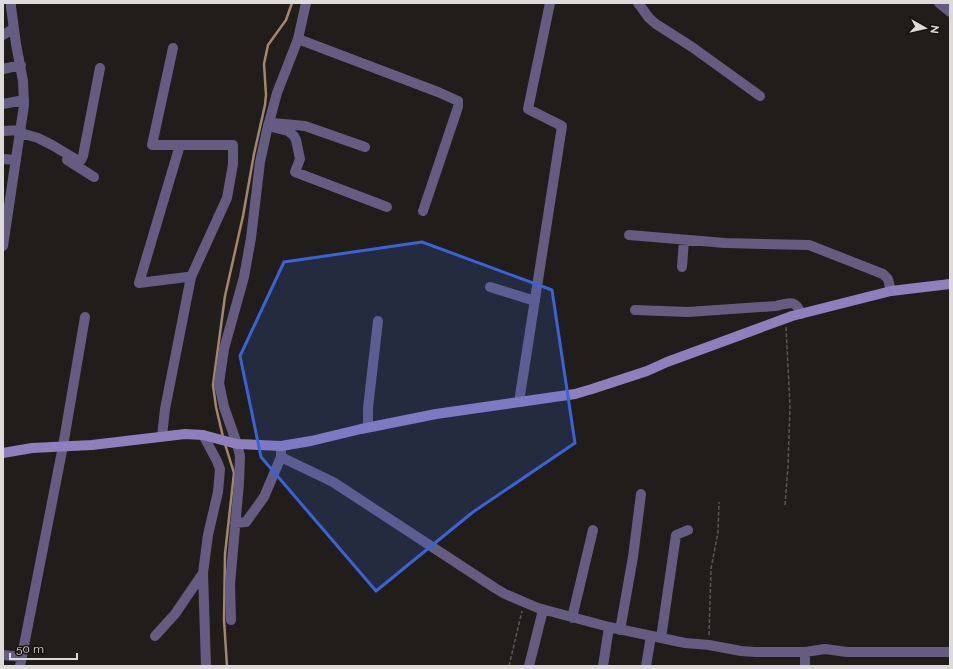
<svg xmlns="http://www.w3.org/2000/svg" width="953" height="669" font-family="Raleway,sans-serif">
<style>
.lines{fill:none;stroke-linecap:round;stroke-linejoin:round}
.stream{stroke:#a3866b;stroke-width:2.5}
.path{stroke:#5a5855;stroke-width:1.5;stroke-dasharray:4 2;stroke-linecap:butt}
.minor{stroke:#655c82;stroke-width:10}
.tertiary{stroke:#655c82;stroke-width:10}
.secondary{stroke:#8e7fbd;stroke-width:10}
.marked{fill:#3a63d8;fill-opacity:0.2;stroke:#3a63d8;stroke-width:3;stroke-linejoin:round}
</style>
<rect width="100%" height="100%" fill="#201d1a"/>
<g class="lines">
<path class="stream" d="M223,437L216,407L213,385L225,296L243,216L254,154L265,105L266,95L264,64L268,45L286,20L292,3
M225,444L234,473L225,554L224,620L227,666"/>
<path class="path" d="M785,505L788,467L790,406L786,327
M709,635L711,569L718,532L719,502
M509,666L522,611"/>
<path class="minor" d="M638,3L649,18L656,24L692,47L760,96
M3,35L13,29
M298,39L438,92L458,101V107L423,211
M3,69L21,65
M3,104L24,100
M273,123L305,126L365,147
M268,126L288,131L294,136L296,140L300,159L295,172L387,207
M3,131L21,130
M21,133L38,138L52,145L77,160H81L83,156L100,68
M180,145L139,283L187,277H191
M3,159L16,160
M67,160L94,177
M629,235L725,243L809,245L883,274L888,279L891,291
M3,246L24,105L23,81L16,44L11,7V3
M682,267L684,240
M490,287L535,301
M635,310L688,312L776,306C789,303 796,299 801,314
M519,402L562,126L528,109L550,3
M368,427V408L378,321
M203,435L217,461L220,469L218,492L208,535L203,573L206,666
M162,436L165,409L191,277L227,198L233,164V145H152L173,48
M281,446V457L333,482L495,588L505,594L538,608L609,627L685,643L709,645L741,651L755,652H805L825,649L847,652H950
M235,523L246,522L264,497L281,457
M572,618L593,530
M231,620L230,584L239,483L240,456L237,444
M620,630L633,557L641,494
M155,636L175,614L203,573
M661,638L676,535L688,530
M805,652V666
M3,655L22,657
M20,666L63,446L85,317
M529,666L543,610
M603,666L609,627
M646,666L651,636"/>
<path class="tertiary" d="M939,3L950,12
M237,444L224,407L219,383L224,349L244,277L251,238L260,162L267,130L277,93L298,39L306,3"/>
<path class="secondary" d="M3,453L32,448L92,445L185,434L203,435L237,444L281,446L311,441L361,429L436,414L575,394L592,389L647,371L667,362L792,316L891,291L950,284"/>
</g>
<path class="marked" d="M422,242L552,290L575,443L473,512L376,591L261,457L240,356L284,262Z"/>
<rect width="953" height="669" fill="none" stroke="#dddbd9" stroke-width="8"/>
<g transform="translate(925 28) rotate(98)" stroke="#161411" stroke-width="3" paint-order="stroke">
<path d="M0-3L7 15L0 10L-7 15Z" fill="#dddbd9"/>
<text y="-6" font-size="11" font-weight="bold" text-anchor="middle" fill="#dddbd9">N</text>
</g>
<path d="M10 653v6h67v-6" fill="none" stroke="#dddbd9" stroke-width="2"/>
<text x="16" y="653" font-size="12" fill="#dddbd9" stroke="#161411" stroke-width="3" paint-order="stroke">50 m</text>
</svg>
